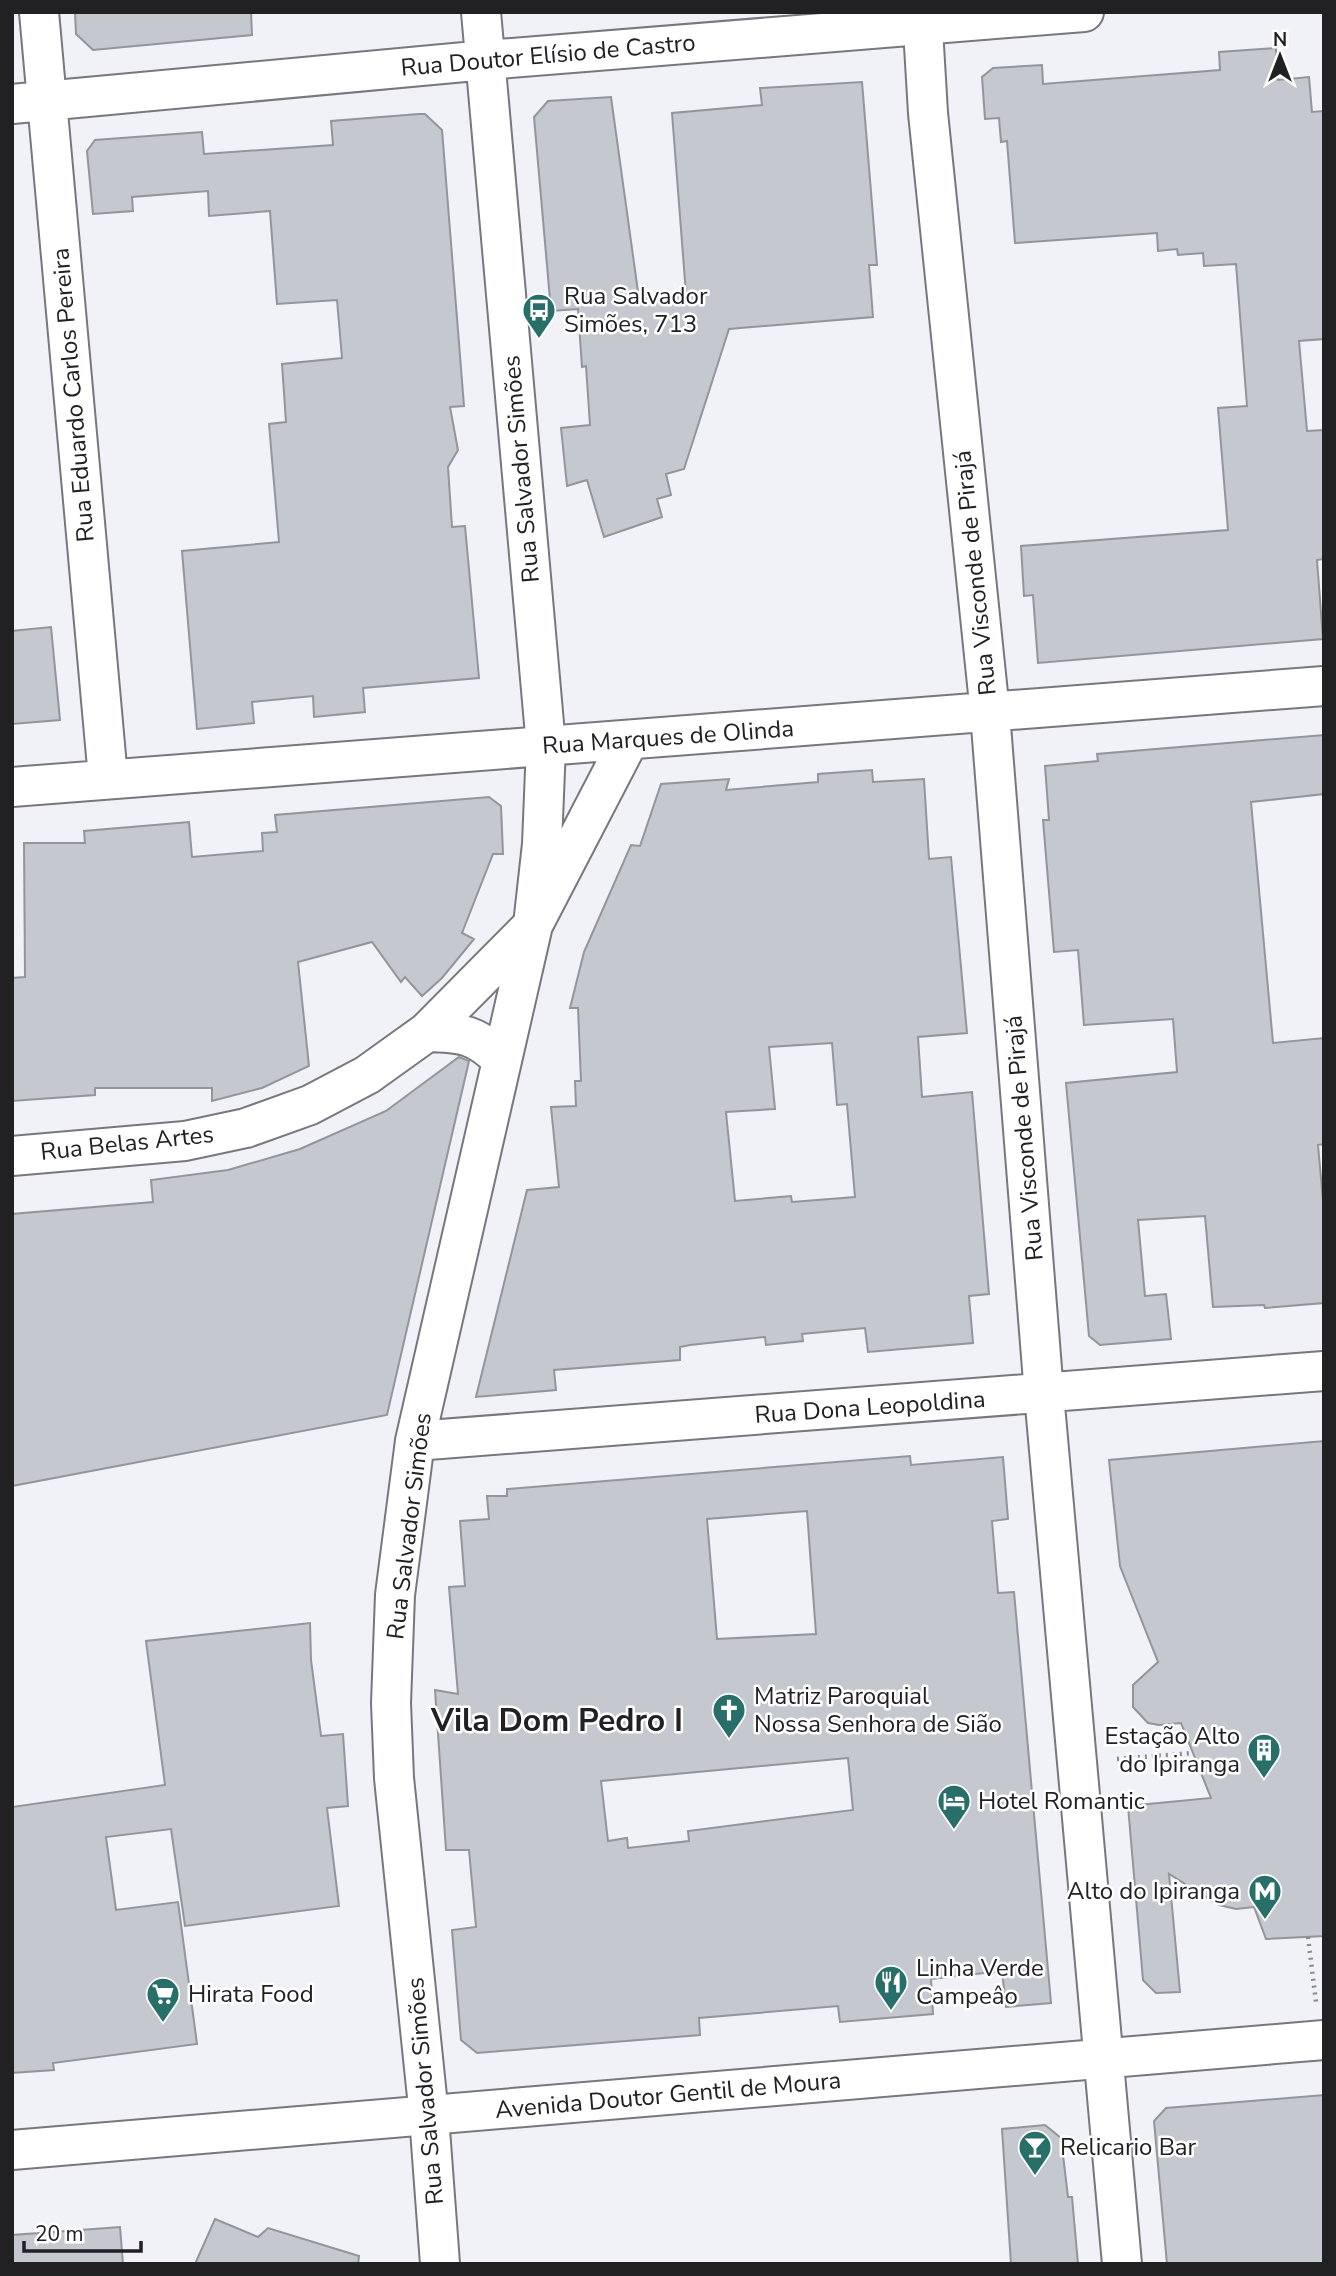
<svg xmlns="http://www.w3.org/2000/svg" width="1336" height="2276" font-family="'Nunito Sans',sans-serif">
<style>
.building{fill:#c5c8ce;stroke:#92959a;stroke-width:2;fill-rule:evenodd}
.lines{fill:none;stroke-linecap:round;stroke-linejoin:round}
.minor-casing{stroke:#77777d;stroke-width:42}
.major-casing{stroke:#77777d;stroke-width:42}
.path{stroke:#8a8a8f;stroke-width:4.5;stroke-dasharray:2 5;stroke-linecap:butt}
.minor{stroke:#fff;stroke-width:38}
.major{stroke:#fff;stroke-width:38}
.labels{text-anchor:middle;stroke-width:5;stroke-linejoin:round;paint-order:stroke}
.street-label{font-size:24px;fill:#212124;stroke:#fff}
.poi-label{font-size:24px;fill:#212124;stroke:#fff;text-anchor:start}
.district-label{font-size:32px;font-weight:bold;fill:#212124;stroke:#fff}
</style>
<rect width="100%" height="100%" fill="#f1f1f8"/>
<path class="building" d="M75,12H251L252,35L93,50L76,34Z
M1276,48L1278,80L1309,77L1312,112L1324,111V339L1299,341L1307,431L1324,430V559L1317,560L1323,639L1038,663L1033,595L1024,596L1021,546L1228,530L1218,408L1247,406L1236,264L1204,266L1203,253L1178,255L1177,249L1158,251L1157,233L1015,243L1007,141L1001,142L999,118L985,119L982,77L993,68L1042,65L1043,84L1220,70L1219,52Z
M862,82L877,265H869L873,317L729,329L684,469L666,474L671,495L657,499L662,517L604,537L587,480L567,486L561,428L590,425L586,366L582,367L578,309L551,311L534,117L548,101L611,97L639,299L686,294L672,113L762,105L760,88Z
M419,114H425L442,130L464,406L450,407L458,450L448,467L452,527L465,526L479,678L363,688L365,712L314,717L313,696L252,702L254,723L197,729L182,551L279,542L269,424L286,422L282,364L342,358L337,300L277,304L270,211L209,216L208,191L132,197L133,211L93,214L87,151L95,140L202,132L204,154L333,145L331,121Z
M51,627L60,720L12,724V631Z
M1324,735V794L1251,802L1273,1043L1324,1038V1144L1318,1145L1324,1212V1303L1265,1308L1264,1305L1213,1307L1205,1216L1138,1220L1145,1296L1166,1294L1171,1339L1100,1345L1089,1336L1066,1083L1177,1072L1173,1019L1084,1025L1078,950L1054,952L1043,820H1049L1045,766L1098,761L1097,754Z
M872,770L873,782L924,779L929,859L951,857L967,1033L918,1037L922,1097L972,1092L989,1294L969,1296L973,1343L868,1352L865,1328L802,1334L803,1341L766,1345L765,1337L690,1345L680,1347V1360L554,1370L556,1390L476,1397L527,1190L559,1187L551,1107L576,1106L575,1081H581L578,1008H570L584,952L631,845L640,846L661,784L729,779L726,790L818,782V774ZM832,1043L837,1105L847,1104L855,1197L792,1202L791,1196L735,1201L726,1112L775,1109L769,1047Z
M489,797L501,806L503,854H493L462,933L474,939L442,978L422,996L405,977L401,982L372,942L298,962L309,1066L262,1088L212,1101V1088H95V1095L12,1101V978L25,977L24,843H85L84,831L189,822L192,857L263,851L262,833L277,832L275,815Z
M459,1057L469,1061L387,1415L12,1486V1214L153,1202L151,1180L228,1170L300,1149L386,1111Z
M1324,1441V1936L1266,1939L1254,1907L1236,1909L1219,1905L1169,1874L1180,1992L1156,1993L1143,1980L1128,1806L1211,1798L1181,1723L1159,1725L1148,1723L1133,1707V1685L1158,1662L1120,1566L1109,1460Z
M910,1456L911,1465L1003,1457L1008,1519L992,1521L998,1593L1014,1592L1051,2003L1006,2007L1002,1971L931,1979L933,2014L840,2022L838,2006L699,2018L700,2035L477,2053L461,2040L452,1930L476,1927L469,1850H446L435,1690L458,1694L449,1587L465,1586L460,1521L489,1519L487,1496H507V1489ZM807,1511L816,1634L717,1639L707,1519ZM848,1758L853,1810L688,1831L689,1841L628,1848L627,1838L608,1841L601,1781Z
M310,1623L311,1660L321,1736L343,1734L348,1806L327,1808L339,1906L185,1926L171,1829L106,1837L116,1910L178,1902L197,2044L53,2063L54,2070L12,2073V1807L165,1785L146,1641Z
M1324,2095V2264H1167L1154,2121L1166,2108Z
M1045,2125L1061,2138L1068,2197H1072L1078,2264H1011L1002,2129Z
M215,2219L258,2237L268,2228L359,2256L358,2264H195Z
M120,2227L123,2264H12V2235Z"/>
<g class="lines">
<defs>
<path id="minor" d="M39,12L108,778
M922,12L928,113L990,713L1044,1394L1122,2264
M12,104L486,60L1084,12
M12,787L1324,686
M427,1032C463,1033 476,1034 502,1060
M12,1156L185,1141L246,1128L310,1105L367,1075L427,1032L533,925L629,740
M415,1441L1324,1371
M440,2264L429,2116L394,1778L391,1703L395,1595L415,1441L533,925L542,844L546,746L481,12"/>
<path id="major" d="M12,2150L1324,2040"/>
</defs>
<use href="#minor" class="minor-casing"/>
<use href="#major" class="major-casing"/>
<path class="path" d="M1117,1759L1193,1753
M1308,1937L1316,2002"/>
<use href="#minor" class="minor"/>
<use href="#major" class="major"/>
</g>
<defs>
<symbol id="bus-pin" viewBox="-11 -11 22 30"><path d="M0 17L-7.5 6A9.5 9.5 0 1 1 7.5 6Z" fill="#276f68" stroke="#fff"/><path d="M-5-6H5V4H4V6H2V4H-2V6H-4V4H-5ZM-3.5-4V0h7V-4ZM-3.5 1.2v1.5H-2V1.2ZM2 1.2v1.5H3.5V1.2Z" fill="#fff"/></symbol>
<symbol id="church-pin" viewBox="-11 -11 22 30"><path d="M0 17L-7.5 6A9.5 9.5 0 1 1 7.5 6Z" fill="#276f68" stroke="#fff"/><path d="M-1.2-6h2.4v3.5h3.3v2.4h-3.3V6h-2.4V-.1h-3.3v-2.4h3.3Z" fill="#fff"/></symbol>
<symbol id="building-pin" viewBox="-11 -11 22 30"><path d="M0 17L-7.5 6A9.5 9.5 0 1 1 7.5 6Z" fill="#276f68" stroke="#fff"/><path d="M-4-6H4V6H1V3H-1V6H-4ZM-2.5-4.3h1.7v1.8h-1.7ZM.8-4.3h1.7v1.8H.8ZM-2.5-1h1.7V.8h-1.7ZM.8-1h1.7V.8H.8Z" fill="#fff"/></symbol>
<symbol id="hotel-pin" viewBox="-11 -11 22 30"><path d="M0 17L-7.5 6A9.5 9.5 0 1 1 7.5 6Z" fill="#276f68" stroke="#fff"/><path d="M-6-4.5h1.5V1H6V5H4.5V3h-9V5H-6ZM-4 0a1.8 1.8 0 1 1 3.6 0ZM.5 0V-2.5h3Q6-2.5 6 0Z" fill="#fff"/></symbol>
<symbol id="metro-pin" viewBox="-11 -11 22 30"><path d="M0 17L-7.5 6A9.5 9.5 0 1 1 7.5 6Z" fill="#276f68" stroke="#fff"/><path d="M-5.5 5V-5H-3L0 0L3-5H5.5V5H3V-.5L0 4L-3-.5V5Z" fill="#fff"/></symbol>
<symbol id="restaurant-pin" viewBox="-11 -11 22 30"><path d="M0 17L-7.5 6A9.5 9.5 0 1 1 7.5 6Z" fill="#276f68" stroke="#fff"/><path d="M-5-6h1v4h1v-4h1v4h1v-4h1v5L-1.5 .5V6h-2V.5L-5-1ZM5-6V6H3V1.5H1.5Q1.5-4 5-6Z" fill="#fff"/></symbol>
<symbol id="supermarket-pin" viewBox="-11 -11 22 30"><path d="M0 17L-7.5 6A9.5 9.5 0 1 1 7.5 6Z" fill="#276f68" stroke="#fff"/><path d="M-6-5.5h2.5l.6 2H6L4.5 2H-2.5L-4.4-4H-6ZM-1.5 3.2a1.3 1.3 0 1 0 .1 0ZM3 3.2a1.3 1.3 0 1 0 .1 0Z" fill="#fff"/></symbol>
<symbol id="bar-pin" viewBox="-11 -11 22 30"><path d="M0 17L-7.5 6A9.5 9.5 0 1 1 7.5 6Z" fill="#276f68" stroke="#fff"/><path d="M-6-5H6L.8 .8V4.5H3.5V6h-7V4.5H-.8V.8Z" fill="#fff"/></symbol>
</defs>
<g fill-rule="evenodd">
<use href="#bus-pin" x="520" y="291" width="38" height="52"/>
<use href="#church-pin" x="710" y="1691" width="38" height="52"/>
<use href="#building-pin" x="1245" y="1731" width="38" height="52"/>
<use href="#hotel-pin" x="935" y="1782" width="38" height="52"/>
<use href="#metro-pin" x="1246" y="1872" width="38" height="52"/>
<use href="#restaurant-pin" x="872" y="1963" width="38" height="52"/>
<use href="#supermarket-pin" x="144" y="1975" width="38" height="52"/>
<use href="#bar-pin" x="1016" y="2128" width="38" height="52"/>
</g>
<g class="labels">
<g class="street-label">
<text transform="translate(548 55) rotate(-5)" y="8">Rua Doutor Elísio de Castro</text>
<text transform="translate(73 395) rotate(-95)" y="8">Rua Eduardo Carlos Pereira</text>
<text transform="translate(521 469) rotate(-95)" y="8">Rua Salvador Simões</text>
<text transform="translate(975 573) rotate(-96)" y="8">Rua Visconde de Pirajá</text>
<text transform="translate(668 737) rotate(-4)" y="8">Rua Marques de Olinda</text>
<text transform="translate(1024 1138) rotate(-95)" y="8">Rua Visconde de Pirajá</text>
<text transform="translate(127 1143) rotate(-6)" y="8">Rua Belas Artes</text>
<text transform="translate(870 1407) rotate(-4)" y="8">Rua Dona Leopoldina</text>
<text transform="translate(409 1526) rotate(-83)" y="8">Rua Salvador Simões</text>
<text transform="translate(425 2091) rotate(-95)" y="8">Rua Salvador Simões</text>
<text transform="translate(668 2095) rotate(-5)" y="8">Avenida Doutor Gentil de Moura</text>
</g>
<g class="poi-label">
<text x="564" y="304">Rua Salvador<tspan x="564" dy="28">Simões, 713</tspan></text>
<text x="754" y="1704">Matriz Paroquial<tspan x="754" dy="28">Nossa Senhora de Sião</tspan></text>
<text x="1240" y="1744" text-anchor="end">Estação Alto<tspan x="1240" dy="28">do Ipiranga</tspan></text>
<text x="978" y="1809">Hotel Romantic</text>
<text x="1240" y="1899" text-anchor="end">Alto do Ipiranga</text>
<text x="916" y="1976">Linha Verde<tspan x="916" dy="28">Campeâo</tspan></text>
<text x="188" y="2002">Hirata Food</text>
<text x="1060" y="2155">Relicario Bar</text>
</g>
<g class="district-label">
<text x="557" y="1731">Vila Dom Pedro I</text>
</g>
</g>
<rect width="1336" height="2276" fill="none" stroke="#212124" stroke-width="28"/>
<g transform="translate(1280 56)" stroke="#ffffff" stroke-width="5" paint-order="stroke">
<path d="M0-5L12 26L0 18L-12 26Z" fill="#212124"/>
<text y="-10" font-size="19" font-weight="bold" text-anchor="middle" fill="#212124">N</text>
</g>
<path d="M24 2241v10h117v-10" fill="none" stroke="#212124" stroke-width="3.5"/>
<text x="35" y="2241" font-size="21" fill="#212124" stroke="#ffffff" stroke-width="5" paint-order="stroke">20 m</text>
</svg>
